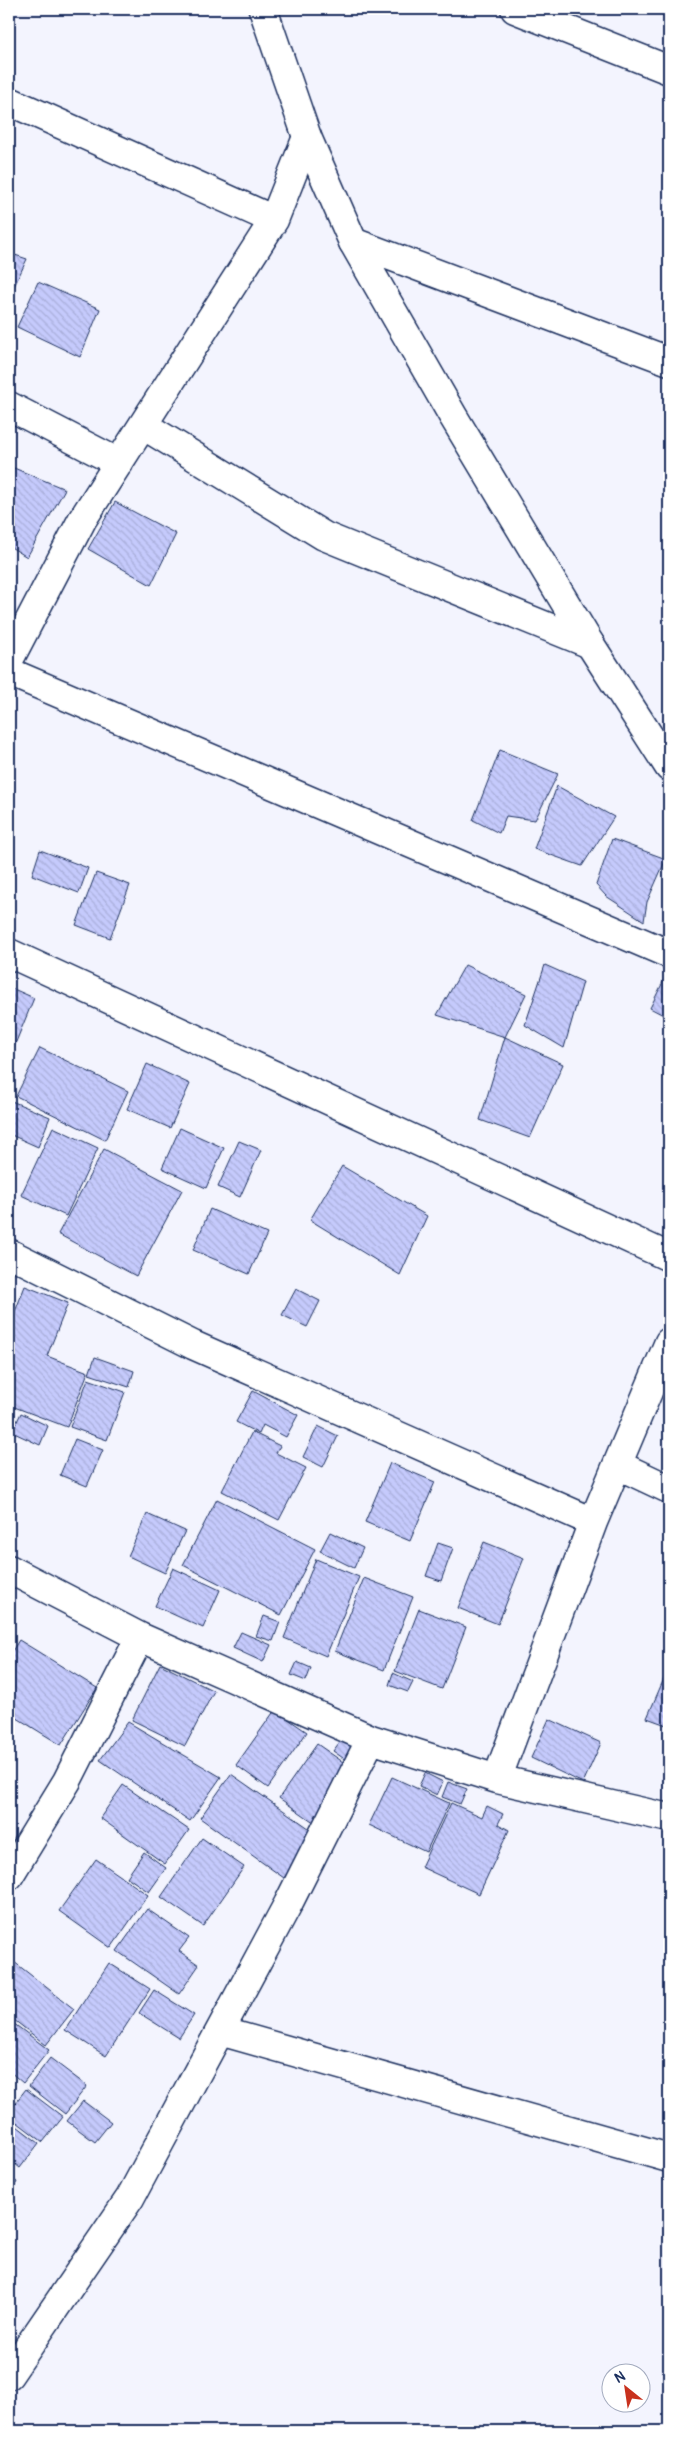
<svg xmlns="http://www.w3.org/2000/svg" width="678" height="2440" font-family="Pangolin,sans-serif">
<style>
.building{fill:url(#building-back-hatch);stroke:#1b2f5e}
.lines{fill:none;stroke-linecap:round;stroke-linejoin:round}
.street-casing{stroke:#1b2f5e;stroke-width:31}
.primary-casing{stroke:#1b2f5e;stroke-width:31}
.street{stroke:#fff;stroke-width:28}
.primary{stroke:#fff;stroke-width:28}
</style>
<defs>
<pattern id="building-back-hatch" width="6" height="6" patternUnits="userSpaceOnUse" patternTransform="scale(1.25)"><rect width="6" height="6" fill="#c5cafc"/><path d="M-1 5l2 2M0 0l6 6M5-1l2 2" fill="none" stroke="#a9aeda"/></pattern>
</defs>
<rect width="100%" height="100%" fill="#f3f4fe"/>
<filter id="ink" filterUnits="userSpaceOnUse"><feTurbulence type="fractalNoise" baseFrequency=".02" numOctaves="2"/><feDisplacementMap in="SourceGraphic" scale="10" xChannelSelector="R" yChannelSelector="G"/><feConvolveMatrix kernelMatrix="1 2 1 2 8 2 1 2 1" color-interpolation-filters="sRGB"/></filter>
<g filter="url(#ink)">
<path class="building" d="M9,253L27,259L9,297Z
M38,282L100,309L80,357L17,327Z
M9,466L65,489L27,557L9,546Z
M115,502L176,534L151,585L88,549Z
M500,750L558,774L535,820L506,816L499,833L473,820Z
M557,786L614,817L582,866L534,849Z
M612,839L666,859L647,902L644,921L606,896L596,885Z
M40,850L88,868L79,893L32,875Z
M96,873L130,885L110,938L76,925Z
M465,965L526,994L505,1037L437,1015Z
M545,965L583,982L564,1048L525,1025Z
M669,970V1018L650,1008Z
M9,987L34,998L9,1059Z
M505,1037L563,1064L530,1138L480,1120Z
M40,1048L128,1091L105,1140L16,1096Z
M147,1064L190,1084L170,1128L127,1109Z
M9,1100L50,1117L38,1147L9,1134Z
M53,1127L98,1148L66,1216L21,1195Z
M180,1128L224,1148L206,1188L162,1168Z
M239,1141L261,1150L240,1197L218,1187Z
M104,1149L182,1190L136,1276L58,1234Z
M342,1166L427,1216L400,1275L310,1220Z
M210,1209L267,1234L249,1274L193,1250Z
M25,1286L68,1303L47,1356L88,1372L67,1427L9,1405V1327Z
M296,1289L320,1301L307,1327L282,1315Z
M95,1357L134,1371L129,1387L89,1374Z
M88,1379L125,1392L107,1440L70,1427Z
M253,1391L298,1415L286,1437L263,1425L259,1434L236,1422Z
M21,1413L48,1426L40,1445L12,1432Z
M318,1426L338,1436L323,1467L303,1457Z
M252,1432L280,1446L276,1453L306,1468L279,1520L222,1491Z
M75,1439L103,1450L87,1486L60,1475Z
M390,1463L435,1482L410,1541L365,1522Z
M217,1499L315,1549L281,1615L183,1565Z
M147,1514L185,1531L165,1573L128,1556Z
M330,1532L363,1548L354,1568L320,1551Z
M484,1542L524,1558L498,1624L458,1608Z
M438,1543L453,1548L441,1581L426,1576Z
M316,1559L359,1577L326,1656L284,1638Z
M173,1568L220,1590L203,1628L155,1606Z
M364,1578L413,1597L384,1670L335,1651Z
M419,1609L466,1627L442,1689L395,1671Z
M264,1616L280,1622L273,1641L256,1636Z
M241,1632L271,1645L263,1662L233,1648Z
M19,1640L97,1688L61,1745L9,1713V1656Z
M297,1662L311,1668L306,1681L291,1675Z
M160,1664L214,1691L185,1746L132,1720Z
M669,1667V1726L647,1718Z
M393,1673L413,1682L408,1692L389,1685Z
M275,1710L307,1732L268,1788L236,1765Z
M549,1719L601,1743L583,1783L531,1758Z
M128,1722L221,1777L190,1821L100,1760Z
M342,1739L361,1752L353,1765L333,1751Z
M317,1744L353,1769L315,1823L279,1798Z
M425,1773L443,1782L437,1795L419,1786Z
M231,1774L316,1833L284,1878L200,1818Z
M392,1777L449,1803L426,1852L369,1825Z
M448,1782L467,1789L460,1804L442,1797Z
M123,1785L189,1830L165,1864L100,1818Z
M451,1803L482,1817L487,1806L503,1814L498,1824L509,1830L479,1894L421,1867Z
M202,1838L244,1867L203,1926L161,1897Z
M144,1852L166,1868L149,1892L127,1877Z
M96,1859L148,1895L111,1948L59,1911Z
M147,1909L189,1938L179,1951L199,1965L179,1994L117,1951Z
M9,1958L74,2009L46,2045L9,2016Z
M109,1963L150,1989L106,2056L65,2030Z
M154,1990L194,2015L179,2038L139,2013Z
M9,2020L49,2050L23,2083L9,2071Z
M50,2058L87,2086L65,2114L29,2086Z
M26,2089L63,2117L43,2142L9,2116V2111Z
M83,2101L111,2122L95,2142L67,2121Z
M9,2120L39,2143L20,2168L9,2159Z
M9,2177L17,2182L9,2198Z"/>
<g class="lines">
<defs>
<path id="street" d="M515,9L669,70
M9,101L274,220
M353,242L669,361
M9,406L119,463
M143,425L324,536L590,644
M9,660L82,520L274,220L307,137
M9,672L669,954
M9,953L669,1257
M9,1253L193,1345L593,1522
M618,1465L669,1489
M9,1569L140,1637L371,1739L497,1779L669,1818
M497,1779L593,1522L669,1342
M9,1876L67,1781L140,1637
M220,2031L669,2158
M9,2375L130,2198L288,1904L371,1739"/>
<path id="primary" d="M263,9L307,137L353,242L453,416L590,644L669,767"/>
</defs>
<use href="#street" class="street-casing"/>
<use href="#primary" class="primary-casing"/>
<use href="#street" class="street"/>
<use href="#primary" class="primary"/>
</g>
</g>
<rect width="678" height="2440" fill="none" stroke="#fff" stroke-width="30"/>
<rect x="15" y="15" width="648" height="2410" fill="none" stroke="#1b2f5e" stroke-width="2" filter="url(#ink)"/>
<g transform="translate(626 2388) rotate(330)"><circle r="24" fill="#ffffff" stroke="#a4acbf"/>
<path d="M0-4L9 19L0 12L-9 19Z" fill="#c8321e"/>
<text y="-8" font-size="14" font-weight="bold" text-anchor="middle" fill="#1b2f5e">N</text>
</g>
</svg>
